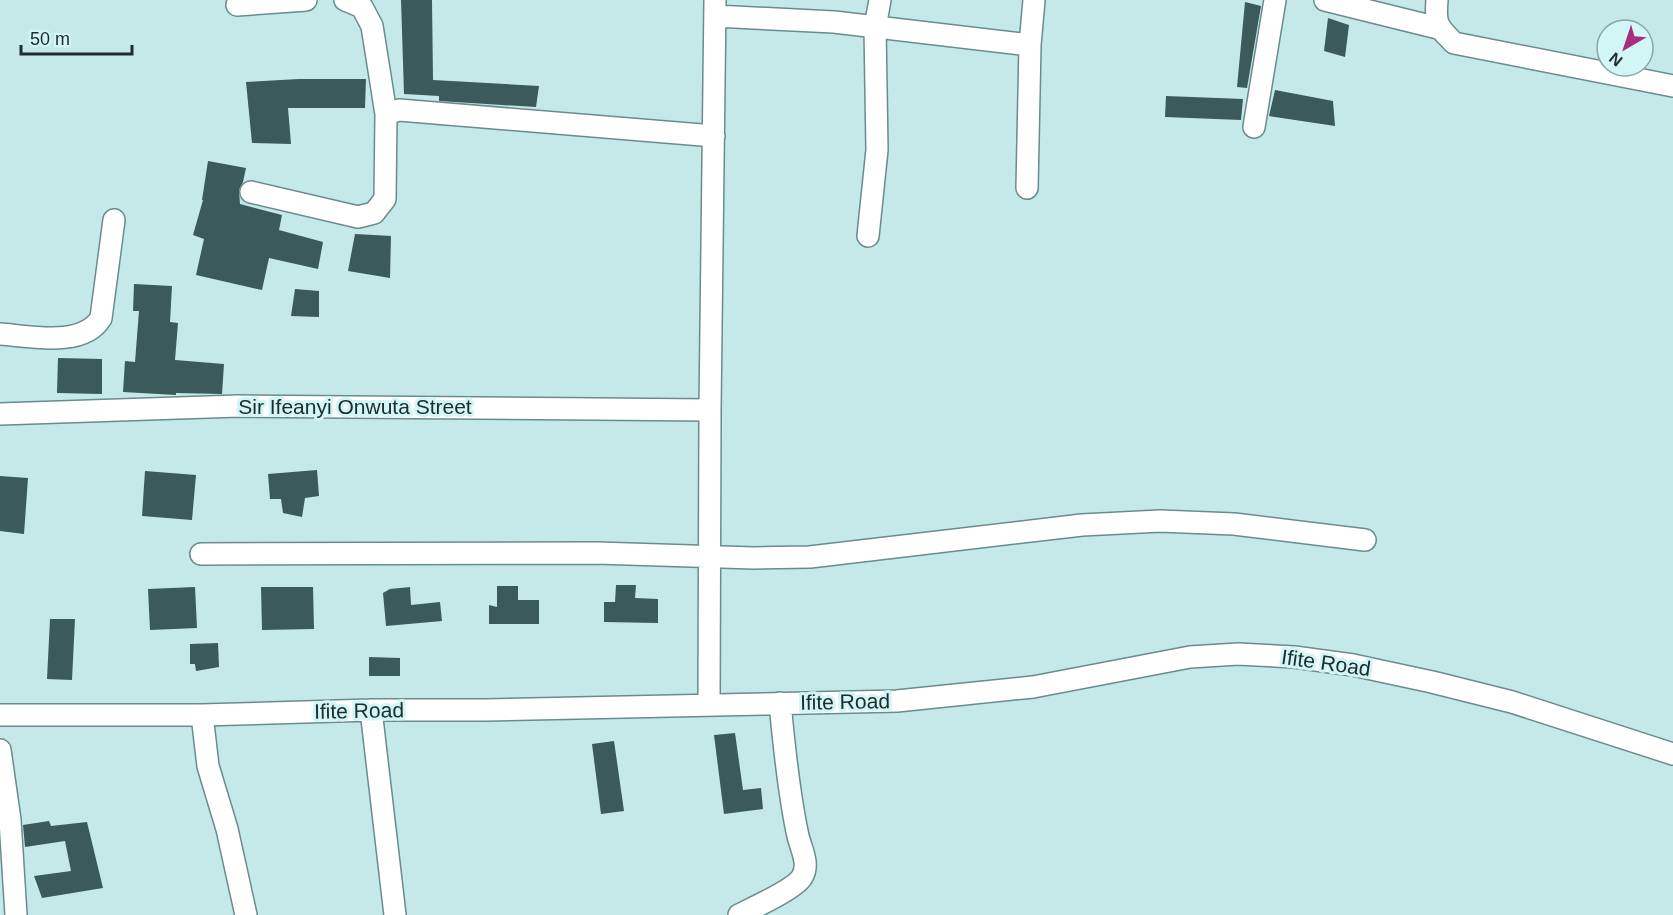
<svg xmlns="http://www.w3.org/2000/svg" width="1673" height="915" font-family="Helvetica,sans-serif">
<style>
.building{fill:#3b5a5a}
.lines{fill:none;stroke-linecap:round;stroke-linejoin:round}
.minor-casing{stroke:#6b8b8c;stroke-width:24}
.minor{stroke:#fff;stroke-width:21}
.labels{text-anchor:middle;stroke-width:6;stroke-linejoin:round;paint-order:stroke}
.street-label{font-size:21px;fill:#202d2d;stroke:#d2f5f5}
</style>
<rect width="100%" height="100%" fill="#c5e8e8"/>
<path class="building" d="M401,0H432L433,80L539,86L536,107L439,101V96L404,94Z
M1245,2L1261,6L1247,88L1237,87Z
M1328,18L1349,25L1345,57L1324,51Z
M299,79H366L365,108H288L291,144L252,143L246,82Z
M1275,90L1333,101L1335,126L1269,116Z
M1166,96L1243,99L1241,120L1165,117Z
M208,161L246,168L243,182L239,190L240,204L282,215L279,230L323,242L318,269L269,258L262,290L196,275L204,239L193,235L203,200H202Z
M355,234L391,236L390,278L348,271Z
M134,284L172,286L170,322L178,323L175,360L224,364L222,394L176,393V395L123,392L125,361L135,362L139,311H133Z
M295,289L319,291V317L291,316Z
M58,358L102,359V394L57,393Z
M317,470L319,496L305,498L302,517L283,513L281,499H270L268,474Z
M145,471L196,475L192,520L142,516Z
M0,476L28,478L24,534L0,531Z
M616,585H636L635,598L658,599V623L604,622V602H615Z
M497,586H518V600H539V624H489V605L497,607Z
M195,587L197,628L150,630L148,589Z
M261,587H313L314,629L262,630Z
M410,587L411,605L440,602L442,621L386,626L383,593L390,589Z
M50,619H75L72,680L47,679Z
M218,643L219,667L196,671L195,664H190V644Z
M369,657L400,658V676H369Z
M735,733L743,790L761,788L763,809L724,814L714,735Z
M614,741L624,811L601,814L592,744Z
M49,821L51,826L87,822L103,888L42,898L34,876L71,871L65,841L25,847L23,825Z"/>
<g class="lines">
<defs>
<path id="minor" d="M345,0L362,7L372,26L386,114
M1325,0L1438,28
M1437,0C1435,24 1437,26 1454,43L1673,86
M237,5L306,0
M715,16L834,22L1030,45
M1254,127L1275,0
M1027,188L1030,45L1034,0
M251,192L358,217L374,213L385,199L386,114L399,110L714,136
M868,236L877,150L875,27L880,0
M0,334C30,336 83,348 101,318L114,220
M0,414L238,406L710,410
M201,554L597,553L754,558L810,557L1082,525L1160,521L1234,524L1365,540
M709,704L710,410L715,0
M371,710L395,915
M0,715H202L371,710H486L897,701L1033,687L1190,657L1238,654L1294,657L1353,665L1432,682L1512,702L1673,754
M202,715L208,766L227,829L246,915
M0,750L10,820L16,915
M739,915C753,908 795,889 802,877C810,864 801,849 798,836C789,795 784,746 780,703"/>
</defs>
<use href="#minor" class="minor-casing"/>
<use href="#minor" class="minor"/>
</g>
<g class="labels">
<g class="street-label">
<text x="355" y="414">Sir Ifeanyi Onwuta Street</text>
<text transform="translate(1326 663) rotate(8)" y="7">Ifite Road</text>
<text transform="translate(845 702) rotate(-1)" y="7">Ifite Road</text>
<text transform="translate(359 711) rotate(-1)" y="7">Ifite Road</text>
</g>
</g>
<g transform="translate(1625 48) rotate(219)"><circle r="28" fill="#d2f5f5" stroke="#8ba5a5" stroke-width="1.5"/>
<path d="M0-4.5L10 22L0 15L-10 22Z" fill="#aa2c7c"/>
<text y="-9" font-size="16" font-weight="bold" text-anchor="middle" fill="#202d2d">N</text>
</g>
<path d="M21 45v9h111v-9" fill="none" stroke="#202d2d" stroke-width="3"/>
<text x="30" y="45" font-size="18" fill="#202d2d" stroke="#d2f5f5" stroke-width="4.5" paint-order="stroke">50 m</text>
</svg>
